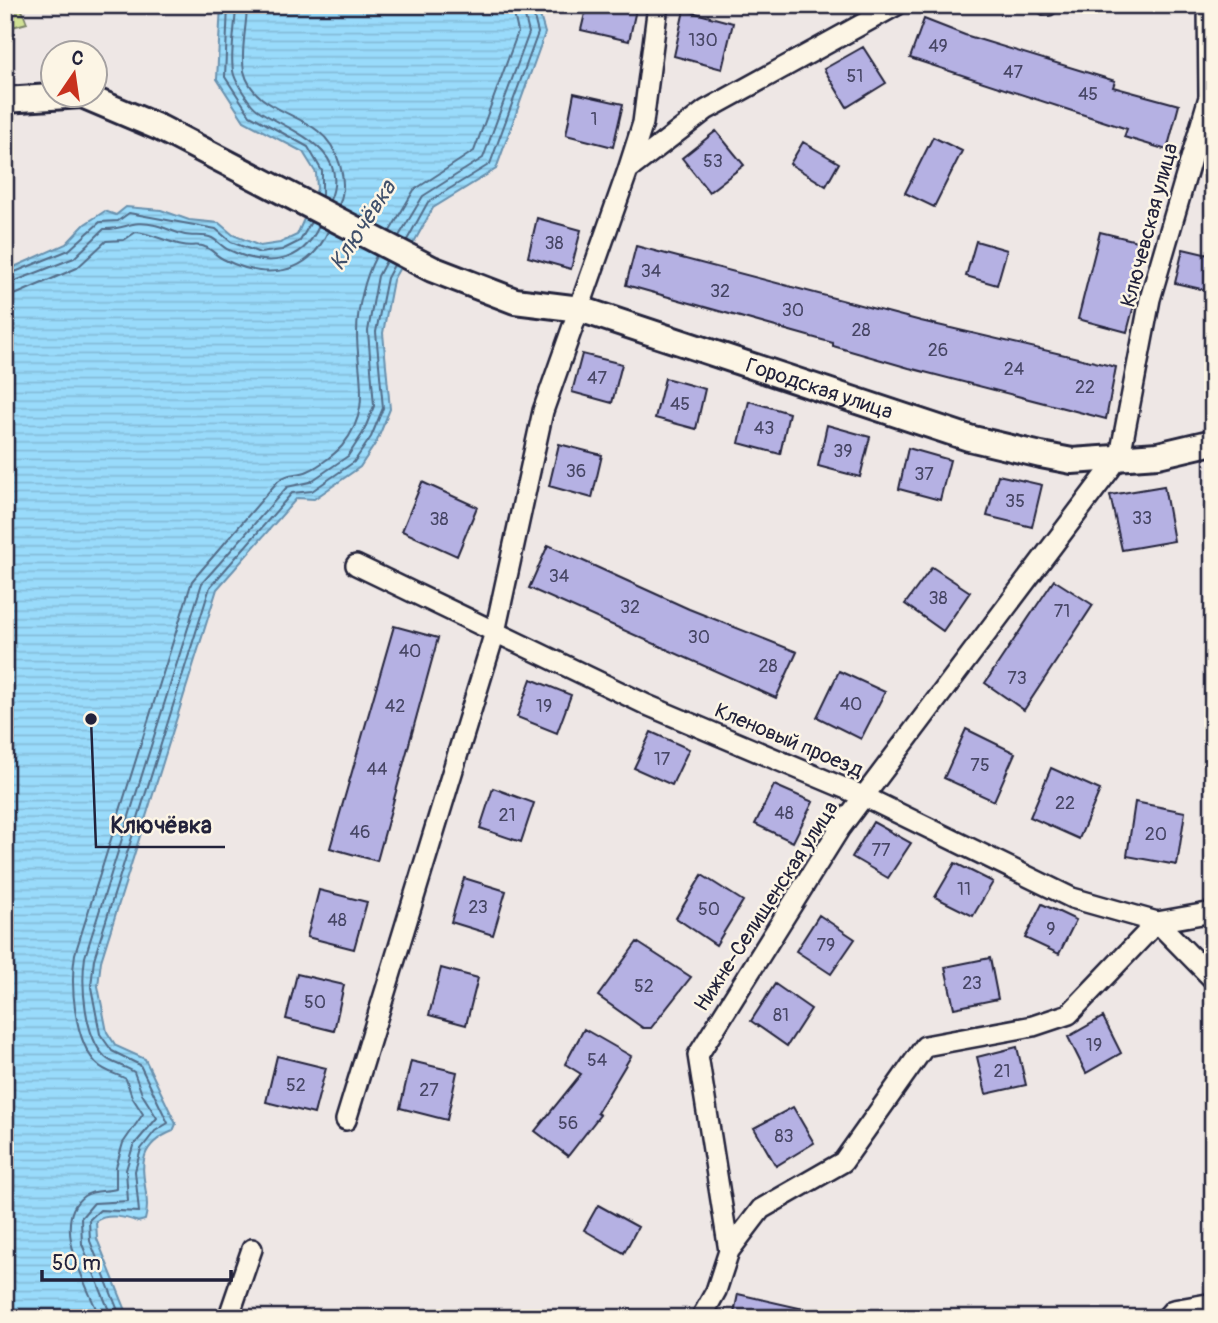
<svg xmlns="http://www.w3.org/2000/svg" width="1218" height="1323" font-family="Pangolin,sans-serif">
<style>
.forest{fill:url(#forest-firs);stroke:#7a8268;stroke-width:2}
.water{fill:url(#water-rules);stroke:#6991ae;stroke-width:2}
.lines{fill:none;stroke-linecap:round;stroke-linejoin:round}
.shore{stroke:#526c88;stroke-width:2}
.building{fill:#b5b1e3;stroke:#22223b;stroke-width:2}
.minor-casing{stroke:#22223b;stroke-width:24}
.tertiary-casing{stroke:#22223b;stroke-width:30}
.minor{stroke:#fcf5e5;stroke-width:19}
.tertiary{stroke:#fcf5e5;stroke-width:24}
.labels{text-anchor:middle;stroke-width:5;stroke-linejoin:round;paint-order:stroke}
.number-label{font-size:18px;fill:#474665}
.street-label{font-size:21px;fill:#22223b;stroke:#fcf5e5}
.water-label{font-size:23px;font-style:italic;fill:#40506b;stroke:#fcf5e5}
.leader{fill:none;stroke:#22223b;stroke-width:2.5}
.callout-dot{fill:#22223b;stroke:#fcf5e5;stroke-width:2.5}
.callout-label{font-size:23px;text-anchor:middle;font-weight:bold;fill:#22223b;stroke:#fcf5e5;stroke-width:5;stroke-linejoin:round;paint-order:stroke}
</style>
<defs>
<pattern id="forest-firs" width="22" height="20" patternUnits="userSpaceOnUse" patternTransform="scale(1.75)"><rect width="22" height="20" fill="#d1e195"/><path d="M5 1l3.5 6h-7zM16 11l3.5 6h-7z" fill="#b3c181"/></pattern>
<pattern id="water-rules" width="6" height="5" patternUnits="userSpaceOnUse" patternTransform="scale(1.75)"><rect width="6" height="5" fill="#99dbfb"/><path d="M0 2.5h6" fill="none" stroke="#84bcd8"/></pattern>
</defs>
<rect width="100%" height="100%" fill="#eee7e5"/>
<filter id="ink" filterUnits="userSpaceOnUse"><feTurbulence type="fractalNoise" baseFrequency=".0143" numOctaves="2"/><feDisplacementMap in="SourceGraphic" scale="14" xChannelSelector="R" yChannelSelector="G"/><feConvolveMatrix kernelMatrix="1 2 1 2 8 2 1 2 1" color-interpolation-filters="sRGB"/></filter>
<g filter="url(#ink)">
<path class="forest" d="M5,5H20L27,23L5,29Z"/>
<path class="water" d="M221,5H537L545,33L496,169L433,208L393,280L383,333L390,409L377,441L360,467L314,499L297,498L217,589L101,961L98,986L107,1032L116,1046L145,1059L176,1124L173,1131C121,1152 155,1188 145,1220L138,1222C126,1217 107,1213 96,1221L97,1239L129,1318H5V271L66,244L85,224L105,211L116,215L126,207L161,210L189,220L219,223L233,235L260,246L280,243L297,235L317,189L316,173L303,152L244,121L217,79Z"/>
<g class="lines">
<path class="shore" d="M228,5L225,77L250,115L308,147L322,171V196
M236,5C236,23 229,59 234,75C237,84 250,105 258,110C287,130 352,148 330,200
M247,5C247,25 240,52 244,71C252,106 294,112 318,131C339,147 349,182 339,205
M390,231L414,190L474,151L518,32L512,5
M399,236L423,196L483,158L529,33L522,5
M407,240L428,202L490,164L538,33L531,5
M5,276L69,250L100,222L118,221L129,213L216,229L231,242L260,253L282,250L300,241L311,222
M5,285L74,258L104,229C126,230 131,219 155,225C165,227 175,233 185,235C194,237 204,234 212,238C218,241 222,247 229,250C265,267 301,266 319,226
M5,296L17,294L77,268L106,241L124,240L136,232C153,234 167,242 183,245C190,247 198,244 205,247C212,249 216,256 223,259C264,280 308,277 328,231
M100,1318C88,1288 49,1221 84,1196C94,1189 106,1192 116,1189V1167L123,1143L143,1114L132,1097L126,1079C117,1074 105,1072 97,1064C74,1041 70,985 75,954L192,581L278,481C288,472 297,476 308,471C318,467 335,454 342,446C373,408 357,377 357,333C357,309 365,277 376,256
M112,1318L82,1244L81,1218L94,1203L128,1201L126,1170L133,1146L157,1118L142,1094L134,1072C125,1066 112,1064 105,1057C84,1036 81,984 85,957L202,583L287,487L310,482L348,456L363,433L374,406L368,331L378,276L386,261
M121,1318L90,1241L89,1220L100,1210L139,1212L135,1171L141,1149L155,1131L168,1123L140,1065L112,1051L100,1034L91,987L94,959L210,587L292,493L312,491L354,462L371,437L383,408L376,332L387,278L394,265"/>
</g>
<path class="building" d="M587,5H637L629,41L581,30Z
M684,10L733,23L722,69L674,56Z
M924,19L965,35L1115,81L1113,87L1179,105L1167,150L1124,137L1127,129L910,58Z
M863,47L886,83L847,107L824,69Z
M574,93L623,104L613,147L566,135Z
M716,131L744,165L709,192L682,158Z
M933,137L962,151L934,207L905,193Z
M803,142L839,163L826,186L790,164Z
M537,218L581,230L571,269L528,257Z
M1100,232L1141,242L1128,304L1134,305L1127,332L1078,319Z
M976,241L1007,250L997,285L966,276Z
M636,246L921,321L1116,367L1106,419L909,368L833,346V343L626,285Z
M1183,249L1213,256L1210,291L1175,283Z
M582,354L622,364L612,403L572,392Z
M665,378L705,389L696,429L655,418Z
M749,401L789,413L780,454L739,443Z
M827,425L870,437L860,477L818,466Z
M559,444L602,455L592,498L549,486Z
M908,448L950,460L940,500L899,489Z
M998,475L1042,485L1032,527L987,516Z
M422,482L477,507L457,556L402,531Z
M1164,486L1174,541L1122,550L1110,495Z
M548,545L689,609L797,652L776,698L529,588Z
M932,567L970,592L943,631L905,604Z
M1054,580L1093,605L1024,710L985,683Z
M394,626L438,638L377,861L330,848Z
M839,671L885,692L861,739L817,717Z
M531,679L571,695L557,733L517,717Z
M966,729L1015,753L994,801L944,778Z
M651,732L689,749L672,785L634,768Z
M1051,768L1100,790L1079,839L1030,817Z
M774,785L813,802L793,842L755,824Z
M493,788L534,803L521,842L480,828Z
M1135,802L1185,812L1177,865L1127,856Z
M873,822L911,843L888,878L852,857Z
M955,863L993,882L973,916L935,897Z
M702,875L743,901L716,945L676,918Z
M464,878L506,891L493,935L451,922Z
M319,890L367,902L354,949L307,937Z
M1042,904L1076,920L1059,954L1025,938Z
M819,915L855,939L831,974L796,951Z
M637,942L691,977L651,1028H643L598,996Z
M990,958L998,999L954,1008L945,967Z
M441,968L478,978L466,1025L429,1015Z
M297,974L344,985L334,1031L286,1019Z
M775,984L811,1009L787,1046L751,1021Z
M1103,1017L1121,1053L1086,1073L1068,1037Z
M584,1029L631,1056L597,1113L600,1115L568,1156L535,1131L581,1074L565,1064Z
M1017,1047L1026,1085L986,1094L977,1057Z
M277,1056L326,1068L314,1114L266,1102Z
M411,1061L457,1072L447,1120L400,1108Z
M793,1107L814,1143L776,1166L754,1128Z
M598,1205L638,1227L624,1253L584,1230Z
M738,1294L808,1310L807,1318H733Z"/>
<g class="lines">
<defs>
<path id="minor" d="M1047,5H1048
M628,170L643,123L658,5
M356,565L647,705L863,796L1072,898L1157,922L1213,912
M1157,922L1213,979
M346,1120L495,632L543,411L628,170L706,110L897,5
M729,1251L698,1055L840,828L1120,456L1150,299L1209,97L1208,5
M232,1318L231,1310L252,1249
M701,1318L716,1291L729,1251L761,1209L843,1162L925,1046L1033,1026L1069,1014L1157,922
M1166,1318L1173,1310L1213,1303"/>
<g id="tertiary">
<path id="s1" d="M5,100L82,95L160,128L432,269L515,301L580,309L969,438L1041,455L1072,461L1158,455L1213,442"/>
</g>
</defs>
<use href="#minor" class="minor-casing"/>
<use href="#tertiary" class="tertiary-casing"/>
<use href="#minor" class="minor"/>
<use href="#tertiary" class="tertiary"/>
</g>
</g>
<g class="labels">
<g class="number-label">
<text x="703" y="46">130</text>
<text x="938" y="52">49</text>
<text x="1013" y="78">47</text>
<text x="855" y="82">51</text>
<text x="1088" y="100">45</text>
<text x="594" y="125">1</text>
<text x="713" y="167">53</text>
<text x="554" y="249">38</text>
<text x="651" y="277">34</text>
<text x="720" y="297">32</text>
<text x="793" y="316">30</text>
<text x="861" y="336">28</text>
<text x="938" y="356">26</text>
<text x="1014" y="375">24</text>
<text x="597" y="384">47</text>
<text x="1085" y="393">22</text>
<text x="680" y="410">45</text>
<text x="764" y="434">43</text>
<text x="843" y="457">39</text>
<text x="576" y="477">36</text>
<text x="924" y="480">37</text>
<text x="1015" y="507">35</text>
<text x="1142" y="524">33</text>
<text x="439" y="525">38</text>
<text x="559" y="582">34</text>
<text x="938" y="604">38</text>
<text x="630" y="613">32</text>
<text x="1062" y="617">71</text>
<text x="699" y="643">30</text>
<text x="410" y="657">40</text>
<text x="768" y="672">28</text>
<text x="1017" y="684">73</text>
<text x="851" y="710">40</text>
<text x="395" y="712">42</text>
<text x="544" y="712">19</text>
<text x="662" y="765">17</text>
<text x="980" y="771">75</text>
<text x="377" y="775">44</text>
<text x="1065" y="809">22</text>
<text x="784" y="819">48</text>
<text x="507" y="821">21</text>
<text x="360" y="838">46</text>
<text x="1156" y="840">20</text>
<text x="881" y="856">77</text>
<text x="964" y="895">11</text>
<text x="478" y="913">23</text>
<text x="709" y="915">50</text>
<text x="337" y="926">48</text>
<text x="1051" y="935">9</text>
<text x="826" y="951">79</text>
<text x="972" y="989">23</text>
<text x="644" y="992">52</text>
<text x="315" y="1008">50</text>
<text x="781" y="1021">81</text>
<text x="1094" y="1051">19</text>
<text x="597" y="1066">54</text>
<text x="1002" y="1077">21</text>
<text x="296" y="1091">52</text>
<text x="429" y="1096">27</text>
<text x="568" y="1129">56</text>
<text x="784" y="1142">83</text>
</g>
<g class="street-label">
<text transform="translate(1149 225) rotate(-75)" y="7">Ключевская улица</text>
<text dy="7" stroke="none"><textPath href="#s1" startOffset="875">Городская улица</textPath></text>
<text transform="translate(789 740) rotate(23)" y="7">Кленовый проезд</text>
<text transform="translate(766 906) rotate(-57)" y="7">Нижне-Селищенская улица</text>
</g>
<g class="water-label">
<text transform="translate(362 225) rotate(-57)" y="8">Ключёвка</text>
</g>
</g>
<path class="leader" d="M91 719L96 847H225"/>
<circle class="callout-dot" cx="91" cy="719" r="7"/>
<g class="callout-label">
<text x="161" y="833">Ключёвка</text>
</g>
<rect width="1218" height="1323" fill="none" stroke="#fcf5e5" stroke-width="28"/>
<rect x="14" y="14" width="1190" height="1295" fill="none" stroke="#22223b" stroke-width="2.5" filter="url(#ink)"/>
<g transform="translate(74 74) rotate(13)"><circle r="33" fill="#fcf5e5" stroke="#a5a1a1" stroke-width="2"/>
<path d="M0-5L12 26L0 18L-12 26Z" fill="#c8321e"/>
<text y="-10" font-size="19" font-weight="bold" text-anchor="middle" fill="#22223b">С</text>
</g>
<path d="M42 1270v10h189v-10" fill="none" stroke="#22223b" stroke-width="3.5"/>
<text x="52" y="1270" font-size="21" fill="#22223b" stroke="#fcf5e5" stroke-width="5" paint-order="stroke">50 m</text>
</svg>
